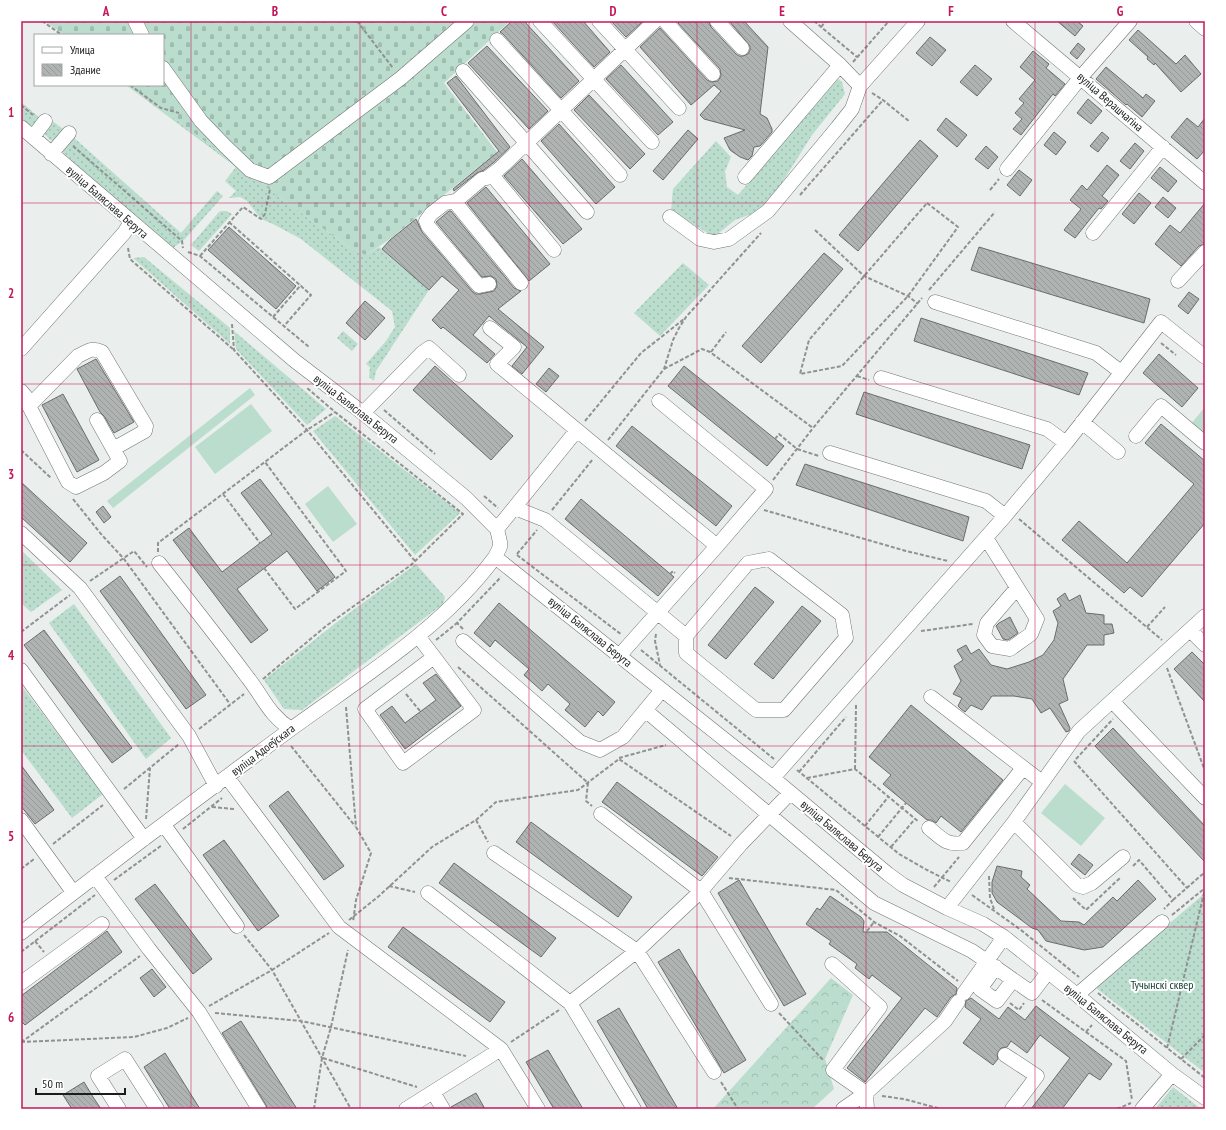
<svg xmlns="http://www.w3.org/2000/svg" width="1226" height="1130" font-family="'PT Sans Narrow',sans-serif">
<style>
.grass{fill:url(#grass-dots)}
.forest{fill:url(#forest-crowns)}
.cemetery{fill:url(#cemetery-stones)}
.garden{fill:#baddce}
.building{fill:url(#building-back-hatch);stroke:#696d6b}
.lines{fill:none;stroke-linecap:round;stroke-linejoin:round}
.minor-casing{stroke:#727674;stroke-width:15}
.path{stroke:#8f9290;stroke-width:2;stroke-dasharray:4 2;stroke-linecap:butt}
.minor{stroke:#fff;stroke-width:14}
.grid{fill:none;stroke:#c2185b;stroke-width:1;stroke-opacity:0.55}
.labels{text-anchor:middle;stroke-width:4;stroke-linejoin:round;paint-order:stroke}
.street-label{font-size:12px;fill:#1b1d1c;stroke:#fff}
.park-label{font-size:12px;fill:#0f392c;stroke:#fff}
.neatline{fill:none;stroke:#c2185b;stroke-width:1.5}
.grid-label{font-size:13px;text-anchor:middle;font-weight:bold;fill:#c2185b}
</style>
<defs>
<pattern id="grass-dots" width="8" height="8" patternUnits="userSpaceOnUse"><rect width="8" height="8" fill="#baddce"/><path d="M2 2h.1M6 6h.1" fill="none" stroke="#9fbdb0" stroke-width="1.8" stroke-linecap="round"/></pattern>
<pattern id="forest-crowns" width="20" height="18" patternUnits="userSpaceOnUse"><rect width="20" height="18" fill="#baddce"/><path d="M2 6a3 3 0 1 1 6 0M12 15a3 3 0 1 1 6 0" fill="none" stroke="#9fbdb0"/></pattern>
<pattern id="cemetery-stones" width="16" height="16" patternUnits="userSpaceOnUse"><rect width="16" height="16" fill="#baddce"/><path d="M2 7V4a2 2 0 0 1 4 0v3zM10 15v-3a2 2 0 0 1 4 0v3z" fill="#9fbdb0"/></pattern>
<pattern id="building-back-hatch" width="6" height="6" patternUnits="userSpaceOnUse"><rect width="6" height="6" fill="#afb4b2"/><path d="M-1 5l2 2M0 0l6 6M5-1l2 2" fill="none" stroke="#969a98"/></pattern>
</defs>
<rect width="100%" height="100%" fill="#eaeeec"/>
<path class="grass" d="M838,79L842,82L845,94L812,135L768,205L760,211L735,220L714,237L671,211L673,189L716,141L731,157L725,171L727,187L738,195Z
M126,85H130L270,190L353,250L366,255L379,247L429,290L376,371L374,381L369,377L370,367L366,364L386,341L395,327L392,311L301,239L273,224L261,219L247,201L240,197L229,198L236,191L225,181L236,167Z
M21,102L41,119L35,125L29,126L21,119Z
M51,120L66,131L53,141L50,140L44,133Z
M72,136L181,233L217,191L223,196L185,239L173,248L166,247L64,153L62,151Z
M222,211H227L232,214L199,251L191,245L219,212Z
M144,257L230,328V344L133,258Z
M683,263L709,285L660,336L634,313Z
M234,331L326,409L307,425L236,349Z
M343,331L358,344L352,351L337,338Z
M335,416L460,513L415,555L313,431Z
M21,550L62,590L31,612L21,603Z
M416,564L445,597L443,604L302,710L284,709L264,680L337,622Z
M74,604L171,738L146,759L49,623Z
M21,685L103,794L72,818L21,750Z
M1205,893V1073L1095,987Z
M1173,1087L1201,1109H1155Z"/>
<path class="forest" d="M831,978L853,995L825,1059L834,1089L812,1109H713Z"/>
<path class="cemetery" d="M45,21H510L444,83L497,152L390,239L366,255L353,250L270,190L130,85H163V35H64Z"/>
<path class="garden" d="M250,388L255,395L113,508L107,501Z
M251,404L272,431L215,474L195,447Z
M1205,407V438L1190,425Z
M328,486L357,524L333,542L305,504Z
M1065,784L1105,818L1081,846L1041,813Z"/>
<path class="building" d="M512,21H524L579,81L561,98L503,34L500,32Z
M552,21H583L610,52L594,67Z
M611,21H643L626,37Z
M680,21H709L711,27L736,54L739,56H743L748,54L750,50V46L729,21H744L768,47L760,114L767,118L772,129V132L760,146L754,147L752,156L748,160L740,157L730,150L724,138L745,130L704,119L700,115L721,91L714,85L691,105L640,47L660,28L707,80L711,82L718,81L721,76L720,69L678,23Z
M1057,21H1077L1083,26L1075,36Z
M1138,30L1176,64L1185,55L1201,74L1181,92L1155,63L1154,65L1147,59L1148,57L1129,40Z
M930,37L946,50L932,66L916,53Z
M1078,43L1085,49L1077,59L1070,53Z
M487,46L548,111L529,129L468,63Z
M1033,51L1049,64L1046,68L1065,84L1055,96L1053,94L1021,135L1013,129L1022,119L1015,113L1024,103L1019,99L1035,80L1020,67Z
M621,65L673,122L658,135L606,79Z
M975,65L992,79L977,96L960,82Z
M1106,67L1143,98L1146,94L1155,101L1142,117L1127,104L1126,105L1096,79Z
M456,76L510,147L493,163L484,170L477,173L454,191L453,189L499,151L447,83Z
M589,95L645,154L630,169L574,110Z
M1088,99L1102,111L1091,124L1077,113Z
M946,118L967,135L957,147L937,130Z
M1187,118L1198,127L1205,118V150L1197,159L1171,137Z
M559,124L615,187L596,204L541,141Z
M688,130L698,139L663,180L653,171Z
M1054,132L1066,142L1056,155L1044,145Z
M1102,132L1109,138L1098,152L1090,146Z
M920,140L938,156L858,251L839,235Z
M1135,143L1144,151L1130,169L1120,161Z
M986,146L998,157L988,169L975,159Z
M522,159L582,229L563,244L504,176Z
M1107,165L1119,175L1102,196L1108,201L1101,209L1099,208L1075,238L1064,230L1081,209L1070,200L1082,185L1087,190Z
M1160,167L1177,181L1168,192L1151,178Z
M1019,170L1032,180L1020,196L1007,185Z
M486,187L550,264L529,281L467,203Z
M1139,193L1151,203L1134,224L1122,214Z
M1163,197L1176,208L1168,218L1155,207Z
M1205,203V244L1199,246L1181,266L1155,244L1170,225L1180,233Z
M449,211H451L514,288L521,291L498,309L544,347L522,374L512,366L527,347L489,316L473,335L495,354L487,363L443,327L441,329L432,320L459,290L442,276L429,290L382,249L390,240L416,219L422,232L473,292L476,294H480L494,291L497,286L496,279L491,276L482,277L436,222Z
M229,227L296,286L276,309L208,250Z
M979,247L1150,299L1144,323L971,270Z
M824,253L843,269L761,363L742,346Z
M1189,292L1199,299L1188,314L1178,306Z
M365,301L385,318L365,340L346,323Z
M921,318L1088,373L1079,395L914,341Z
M1159,354L1198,388L1182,407L1143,373Z
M96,359L134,422L114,433L104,416L100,412L77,369Z
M435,366L513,436L491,460L413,390Z
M684,366L784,446L767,466L668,386Z
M549,368L559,376L546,392L536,384Z
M864,392L1030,445L1022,469L856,414Z
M63,394L99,460L77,472L42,405Z
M1161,424L1205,461V523L1142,597L1130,587L1124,593L1062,540L1079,521L1127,563L1194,484L1145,443Z
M632,426L732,506L716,526L616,446Z
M805,464L969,517L963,541L796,485Z
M260,479L335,577L317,591L287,551L237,589L268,630L251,643L173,540L189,528L222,572L272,534L241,493Z
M21,482L87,543L70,562L21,517Z
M581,499L674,577L658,596L565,519Z
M103,506L111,517L104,523L96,512Z
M120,576L206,695L186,709L100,591Z
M755,587L774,602L726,659L708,645Z
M1065,593L1069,601L1080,595L1086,613L1104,615V624H1112L1114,633L1104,635V645H1087L1063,679L1068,700L1059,704L1070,728L1069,731L1066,732L1050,708L1041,713L1032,699L1014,696H992L982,710L971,705L965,712L961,709L958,706L962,698L953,694L961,681L954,666L963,660L957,650L966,645L971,654L979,649L991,665L1007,669L1029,662L1043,655L1054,640L1058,623L1053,611L1061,606L1057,599Z
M499,603L615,702L603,716L598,711L585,727L565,710L570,704L548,684L542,691L524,675L529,669L495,640L490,647L474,633Z
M802,606L821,621L773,679L754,664Z
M1010,617L1018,633L1008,640L1003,639L996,626L999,623Z
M44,630L132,748L112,763L24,645Z
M1192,652L1205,665V702L1174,669Z
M436,674L461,706L405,749L380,715L392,706L405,723L436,700L423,683Z
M911,705L1003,780L961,832L941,816L936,823L931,820H927L883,784L891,775L869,757Z
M1113,728L1205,826V862L1095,746Z
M21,765L54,810L35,824L21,806Z
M617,782L718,857L702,876L602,802Z
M288,791L344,866L324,880L269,806Z
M531,822L632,897L618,917L516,842Z
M224,840L279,916L258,931L203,855Z
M1079,854L1093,865L1085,875L1071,864Z
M454,863L556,938L541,957L439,883Z
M997,866L1022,871L1021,877L1030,885L1027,889L1061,921L1079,922L1084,925L1113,897L1117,901L1138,880L1156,899L1103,947L1084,950L1046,941L1038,930L1032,928L997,902L992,893V882Z
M739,880L806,994L784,1006L718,893Z
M155,884L212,959L193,974L135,899Z
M830,896L861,917L864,921L863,932H887L957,988L956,994L951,997L937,1017L925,1008L865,1082L847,1068L902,998L872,975L869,979L855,968L857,964L829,944L831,941L806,924L817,908L820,910Z
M403,927L505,1002L490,1022L388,947Z
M107,931L122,952L25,1025L21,1021V996Z
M679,949L746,1060L724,1073L658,962Z
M152,969L166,987L154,997L140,978Z
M971,998L999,1019L1008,1007L1025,1020L1036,1006L1112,1064L1100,1080L1089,1073L1062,1109H1031L1070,1058L1040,1035L1027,1053L1011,1041L1007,1047L1001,1048L997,1054L998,1059L993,1065L963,1043L981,1019L965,1007L966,1001Z
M619,1008L678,1109H648L638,1091L597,1021Z
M241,1021L297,1109H267L266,1105L222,1033Z
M548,1050L583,1109H554L526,1062Z
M165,1053L200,1109H170L144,1067Z
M84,1082L93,1097L101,1109H72L63,1095Z
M476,1093L485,1109H451V1107Z"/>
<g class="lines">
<defs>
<path id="minor" d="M135,21L142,35
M540,21L652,142
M599,21L679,108
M665,21L713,74
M717,21L742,48
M790,21L840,65L860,86
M1013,21L1205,183
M1196,21L1205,29
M497,40L620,175
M163,68L201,121L225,146L250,170L269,177L401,78L467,21
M463,71L587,212
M21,127L295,361L363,413L466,498L497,529L500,542V547L495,557L773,778L888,874L903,885L947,908L983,924L1004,937L1077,995L1172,1074L1205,1098
M33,137L45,121
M51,154L69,133
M1007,169L1081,77L1130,21
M492,175L554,250
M745,177L840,65
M454,201L521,283
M670,217L700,239L714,242L729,239L768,211L837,128L852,109L860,86L918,21
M1093,233L1163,147
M1178,281L1205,252
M489,284L479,286L428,226L426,221L431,214L445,203L456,201L482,179L487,178L498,170L655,21
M935,302L1096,353L1121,372
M490,328L514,347L497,364L717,546
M21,349L124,233L131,222
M881,378L1047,429L1066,443
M21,391L27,398L29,406L68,482L76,487L104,473L120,461L97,420
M29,406L78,356C88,351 92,347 102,352L146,426L145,431L113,449
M363,413L422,353L429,348L459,375
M1082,422L1118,452
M1136,436L1161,406L1205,443
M830,453L986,501L1005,516
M515,508L545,520L686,636V653L756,710H784L846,638L842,615L769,559L748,563L686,636
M497,529L577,430
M21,533L80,588L189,736L216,786
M986,538L1037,619L1031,634L1010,649L992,646L984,635L987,623L1017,588
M159,563C189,601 219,639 248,678C263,697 269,715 291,729
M1190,630L1205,645
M418,636L434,657
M463,641L580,742L600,750L623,737L662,690
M619,656L717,546L766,489L659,401
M434,657L474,710L403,763L365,709Z
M21,670L144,839
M931,697L1042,782
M1112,701L1205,798
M645,710L874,903L972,951L1032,993L1048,972
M227,777L339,927L501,1049L538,1109
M773,778L1005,516L1066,443L1161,322L1205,357
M601,814L701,891L771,1004
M21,820L73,892
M1014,822L1077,885L1083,887L1092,883L1123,857
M164,825L237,926
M929,828C941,838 947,846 963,843L1023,768
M494,853L637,951L714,1072
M95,876L149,949L199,1012L259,1109
M428,893L570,1003L634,1109
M947,908L1014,822L1079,731L1205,616
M21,933C110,864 200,796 291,729C361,678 443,628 495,557
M832,964L880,1007L833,1070L866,1093L867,1109
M996,967L980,989L997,1001L1013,980
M21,983L102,924
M964,993L1004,937
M1077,995L1162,922
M570,1003L637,951L701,891L741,844L790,793
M1005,1055L1037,1076L1012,1109
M433,1092L443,1109
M119,1109L98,1076L125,1059L157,1109
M406,1109L501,1049
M843,1109L866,1093L945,1021L958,1002
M1142,1109L1172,1074"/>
</defs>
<use href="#minor" class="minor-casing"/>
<path class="path" d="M42,21L62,35
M357,21L393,68
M814,21L857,57
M821,27L826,21
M853,62L889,21
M130,85L161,108L179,113
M872,93L883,100L910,122
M21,105L33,115
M73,146L182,241L183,248
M990,190L999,179
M800,195L883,100
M927,203L958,227L908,296L842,366L800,374L809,340Z
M229,222L311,295L284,326
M815,230L864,276L908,296L918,304
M128,248L130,259L234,350
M188,252L200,256L309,347
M200,256L243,207L261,219L265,214L270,189
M929,290L995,212
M273,317L301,285
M232,324L234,350L307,430L415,561
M1161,343L1176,355
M711,352L726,332
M664,369L702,349L710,352L813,428L922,298
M857,376L869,380
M384,410L435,454
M585,421L641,353L684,319
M775,439L779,434L797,449L819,456
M608,440L664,369L673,340L679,328L686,317L761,233
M21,450L51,478
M773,480L813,428
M223,494L260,543
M484,496L498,508
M73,499L101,534L124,559L230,704
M552,510L593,459
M764,510L906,551L948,561
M1019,519L1162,640
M158,552V543L307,430L335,412
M517,554L537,530
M517,555L622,635
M264,568L295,609L346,571L265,462
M670,574L673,571L675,573
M90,581L134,551L147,567
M1147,627L1165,607
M463,629L457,623L501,577
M921,631L973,624
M21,632L70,595
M656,634L655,641L660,665
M436,640L457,623
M641,650L774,759
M458,667L588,783L586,801L592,806
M1167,668L1205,771
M263,679L326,626L411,565L463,514L335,412L306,387
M406,694L420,711
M346,707L356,827L371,853L356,900L353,922
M199,729L244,694
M291,746L355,826
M619,758L666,745
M1076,759L1113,719
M1074,761L1187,888
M855,769L856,705
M797,770L899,854L927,870L951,882
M799,772L846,717
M807,778L855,769L919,822
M124,789L179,744
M212,807L234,809
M146,819L150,768
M476,820L488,842
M865,826L889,796
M183,829L222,798
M878,837L906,803
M53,844L103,805
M891,847L915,819
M1133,866L1139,860L1173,900L1164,909
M21,869L34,859
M989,876L990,898L994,909
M729,878L836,890L874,922L900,936L958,981
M114,880L162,845
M389,886L415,892
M934,887L959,857
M972,895L1021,930L1079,977
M1073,898L1086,910L1121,877
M1173,900L1205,872
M1172,915L1205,888
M349,920L379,896L432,847L476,820L496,802L578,790L619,759L731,836
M867,931L874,922
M244,935L272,970L351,1109
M35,941L44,952
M21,952L95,895
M1098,993L1205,1078
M1042,1000L1126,1061L1132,1100
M1010,1003L1019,1010L1024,1003
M209,1006L272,970L329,933
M215,1013L301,1021L466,1056
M779,1013L824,1061
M1086,1032L1092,1025
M21,1040L23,1041L140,956
M21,1042L134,1037L167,1028L188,1018
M511,1042L559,1010
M1167,1048L1205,889
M323,1058L417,1087
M1181,1059L1205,1035
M721,1082L738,1109
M882,1096L904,1099L941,1109
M314,1109L322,1058L331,1027L348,950
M1117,1109L1131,1103"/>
<use href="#minor" class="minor"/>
</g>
<path class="grid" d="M191,21V1109M360,21V1109M529,21V1109M697,21V1109M866,21V1109M1035,21V1109M21,203H1205M21,384H1205M21,565H1205M21,746H1205M21,927H1205"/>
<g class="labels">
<g class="street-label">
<text transform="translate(1110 102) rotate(41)" y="4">вуліца Верашчагіна</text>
<text transform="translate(107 202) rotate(41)" y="4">вуліца Баляслава Берута</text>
<text transform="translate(356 409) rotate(38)" y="4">вуліца Баляслава Берута</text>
<text transform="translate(590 632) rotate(39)" y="4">вуліца Баляслава Берута</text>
<text transform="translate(263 750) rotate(-37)" y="4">вуліца Адоеўскага</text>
<text transform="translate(842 836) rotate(40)" y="4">вуліца Баляслава Берута</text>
<text transform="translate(1106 1019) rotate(39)" y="4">вуліца Баляслава Берута</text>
</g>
<g class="park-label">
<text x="1162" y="989">Тучынскі сквер</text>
</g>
</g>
<rect width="1226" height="1130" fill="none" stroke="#ffffff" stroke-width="44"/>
<rect x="34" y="34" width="130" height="52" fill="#ffffff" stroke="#a4a5a4"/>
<rect x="42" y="47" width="20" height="6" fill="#ffffff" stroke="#a4a5a4"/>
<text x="70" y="54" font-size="12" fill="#1b1d1c">Улица</text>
<rect x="42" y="64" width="20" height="12" fill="url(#building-back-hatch)" stroke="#a4a5a4"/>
<text x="70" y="74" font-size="12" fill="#1b1d1c">Здание</text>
<path d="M36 1088v6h89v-6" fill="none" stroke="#1b1d1c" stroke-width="2"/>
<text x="42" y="1088" font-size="12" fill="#1b1d1c" stroke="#ffffff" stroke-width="3" paint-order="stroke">50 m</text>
<rect x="22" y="22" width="1182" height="1086" class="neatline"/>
<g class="grid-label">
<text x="106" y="16">A</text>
<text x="275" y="16">B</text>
<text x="444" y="16">C</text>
<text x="613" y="16">D</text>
<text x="782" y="16">E</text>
<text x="951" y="16">F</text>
<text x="1120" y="16">G</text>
<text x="11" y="117">1</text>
<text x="11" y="298">2</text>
<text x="11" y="479">3</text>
<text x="11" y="660">4</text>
<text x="11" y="841">5</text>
<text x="11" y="1022">6</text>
</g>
</svg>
